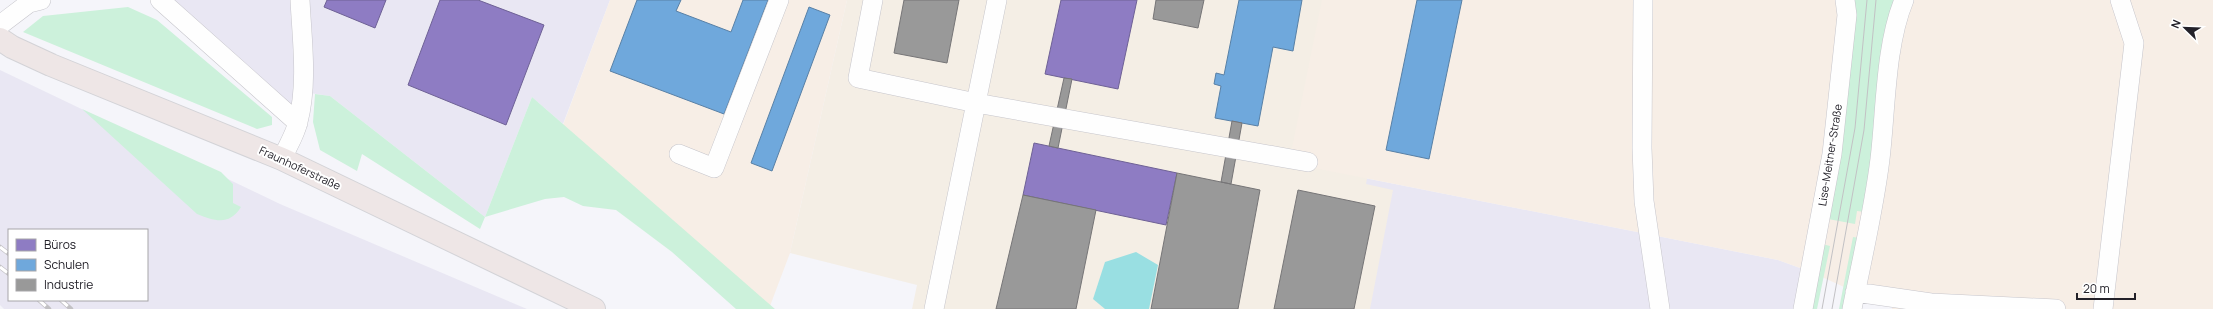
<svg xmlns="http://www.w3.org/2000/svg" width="2213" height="309" font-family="Manrope,sans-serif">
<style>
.built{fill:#e9e7f3;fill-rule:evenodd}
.industrial{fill:#f4eee5}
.education{fill:#f7eee6}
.green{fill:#ccf1db}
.water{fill:#99dfe2}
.offices{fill:#8e7cc3;stroke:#6e6195}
.schools{fill:#6fa8dc;stroke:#5880a6}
.industry{fill:#999;stroke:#767577}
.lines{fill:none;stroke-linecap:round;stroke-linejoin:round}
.minor-casing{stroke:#c6c5cb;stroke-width:20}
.major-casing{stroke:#d3d3d7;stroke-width:24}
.minor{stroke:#fefefe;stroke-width:19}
.major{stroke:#eee6e6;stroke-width:22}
.tram{stroke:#c2c1c4;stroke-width:1}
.rail-casing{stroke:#c2c1c4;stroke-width:4.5}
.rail{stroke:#fff;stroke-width:3;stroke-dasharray:9;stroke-linecap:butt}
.labels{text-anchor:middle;stroke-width:4;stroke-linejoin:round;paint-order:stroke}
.street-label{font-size:11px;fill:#232129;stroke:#fff}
</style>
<rect width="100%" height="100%" fill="#f5f5fa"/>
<path class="built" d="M160,0H610L563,124L532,97L485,217L330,96L303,92L298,123Z
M0,70L280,204L527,309H4L0,305ZM9,230H147V300H9Z
M1289,163L1778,260L1811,272L1803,309H1259Z"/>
<path class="industrial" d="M847,0H1372L1400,5L1366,184L1393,190L1370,309H912L917,285L790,253Z"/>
<path class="education" d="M610,0H847L790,253L770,306L563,125Z
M1322,0H2213V309H1892L1894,298L1855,292L1811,272L1778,260L1289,163Z"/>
<path class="green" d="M1853,0H1894L1889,17L1865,212L1857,211L1855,224L1828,219Z
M128,7L157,20L272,117V125L257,129L23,32L43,16Z
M315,94L330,96L485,217L532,97L775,309H736L672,252L616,210L583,206L564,197L545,199L485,217L480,229L362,154L357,171L320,150L313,122Z
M82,109L221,172L233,184V203L241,207C229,226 215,221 197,214Z
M1853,237L1859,238L1845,309H1839Z
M1822,244L1830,246L1817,309H1809Z"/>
<path class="water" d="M1136,252L1158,265L1149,309H1105L1093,299L1105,262Z"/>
<path class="offices" d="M327,0H386L375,28L324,7Z
M440,0H478L544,25L506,125L408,85Z
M1061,0H1137L1118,89L1045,74Z
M1034,143L1177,173L1166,225L1023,195Z"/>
<path class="schools" d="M637,0H681L676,11L731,32L743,0H768L724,114L610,71Z
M1239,0H1302L1293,51L1273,47L1258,126L1215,118L1221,86L1214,84L1216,73L1224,75Z
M1417,0H1462L1429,159L1386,150Z
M809,7L830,15L772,171L751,163Z"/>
<path class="industry" d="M904,0H959L947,63L894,53Z
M1156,0H1204L1198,28L1153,19Z
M1064,78L1072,79L1058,148L1049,146Z
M1232,121L1242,123L1231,184L1221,182Z
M1177,173L1260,190L1238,309H1151Z
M1298,190L1375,206L1354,309H1274Z
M1023,195L1096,210L1076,309H996Z"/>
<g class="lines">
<defs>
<path id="minor" d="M160,0L298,123
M873,0L858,78L976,103L1308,162
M1643,0L1642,148L1644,201L1660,309
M0,25L29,3L41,0
M679,154L714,168L779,0
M282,159C287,147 295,135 298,122C308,83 302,40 300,0
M1855,292L1931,303L2056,309
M934,309L997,0
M1803,309L1832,154L1847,15L1845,0
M1852,309C1862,259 1874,209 1880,159C1886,109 1885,46 1904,0
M2103,309L2134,43L2120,0"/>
<path id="major" d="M0,39L12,47L51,65L282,159L594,309"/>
</defs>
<use href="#minor" class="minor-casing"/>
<use href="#major" class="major-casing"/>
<use href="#minor" class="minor"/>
<use href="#major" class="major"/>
<path class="tram" d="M1822,309L1855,128L1867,0
M1832,309L1864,130L1876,0"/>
<defs>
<path id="rail" d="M0,247L9,254
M0,267L9,274
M39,300L49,309
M61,300L71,309"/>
</defs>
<use href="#rail" class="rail-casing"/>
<use href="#rail" class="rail"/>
</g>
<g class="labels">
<g class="street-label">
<text transform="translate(1830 155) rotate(-81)" y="4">Lise-Meitner-Straße</text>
<text transform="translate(300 168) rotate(25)" y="4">Fraunhoferstraße</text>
</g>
</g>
<rect x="8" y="229" width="140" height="72" fill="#ffffff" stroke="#a7a6a9"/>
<rect x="16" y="239" width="20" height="12" fill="#8e7cc3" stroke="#a7a6a9"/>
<text x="44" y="249" font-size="12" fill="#232129">Büros</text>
<rect x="16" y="259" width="20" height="12" fill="#6fa8dc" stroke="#a7a6a9"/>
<text x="44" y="269" font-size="12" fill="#232129">Schulen</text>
<rect x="16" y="279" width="20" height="12" fill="#999999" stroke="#a7a6a9"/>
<text x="44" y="289" font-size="12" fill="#232129">Industrie</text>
<g transform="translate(2185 28) rotate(293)" stroke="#ffffff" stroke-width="3" paint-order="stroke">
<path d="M0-3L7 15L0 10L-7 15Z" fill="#232129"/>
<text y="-6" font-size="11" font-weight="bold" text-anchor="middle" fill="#232129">N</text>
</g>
<path d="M2077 293v6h58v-6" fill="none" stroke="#232129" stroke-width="2"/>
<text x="2083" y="293" font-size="12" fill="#232129" stroke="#ffffff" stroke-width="3" paint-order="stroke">20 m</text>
</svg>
